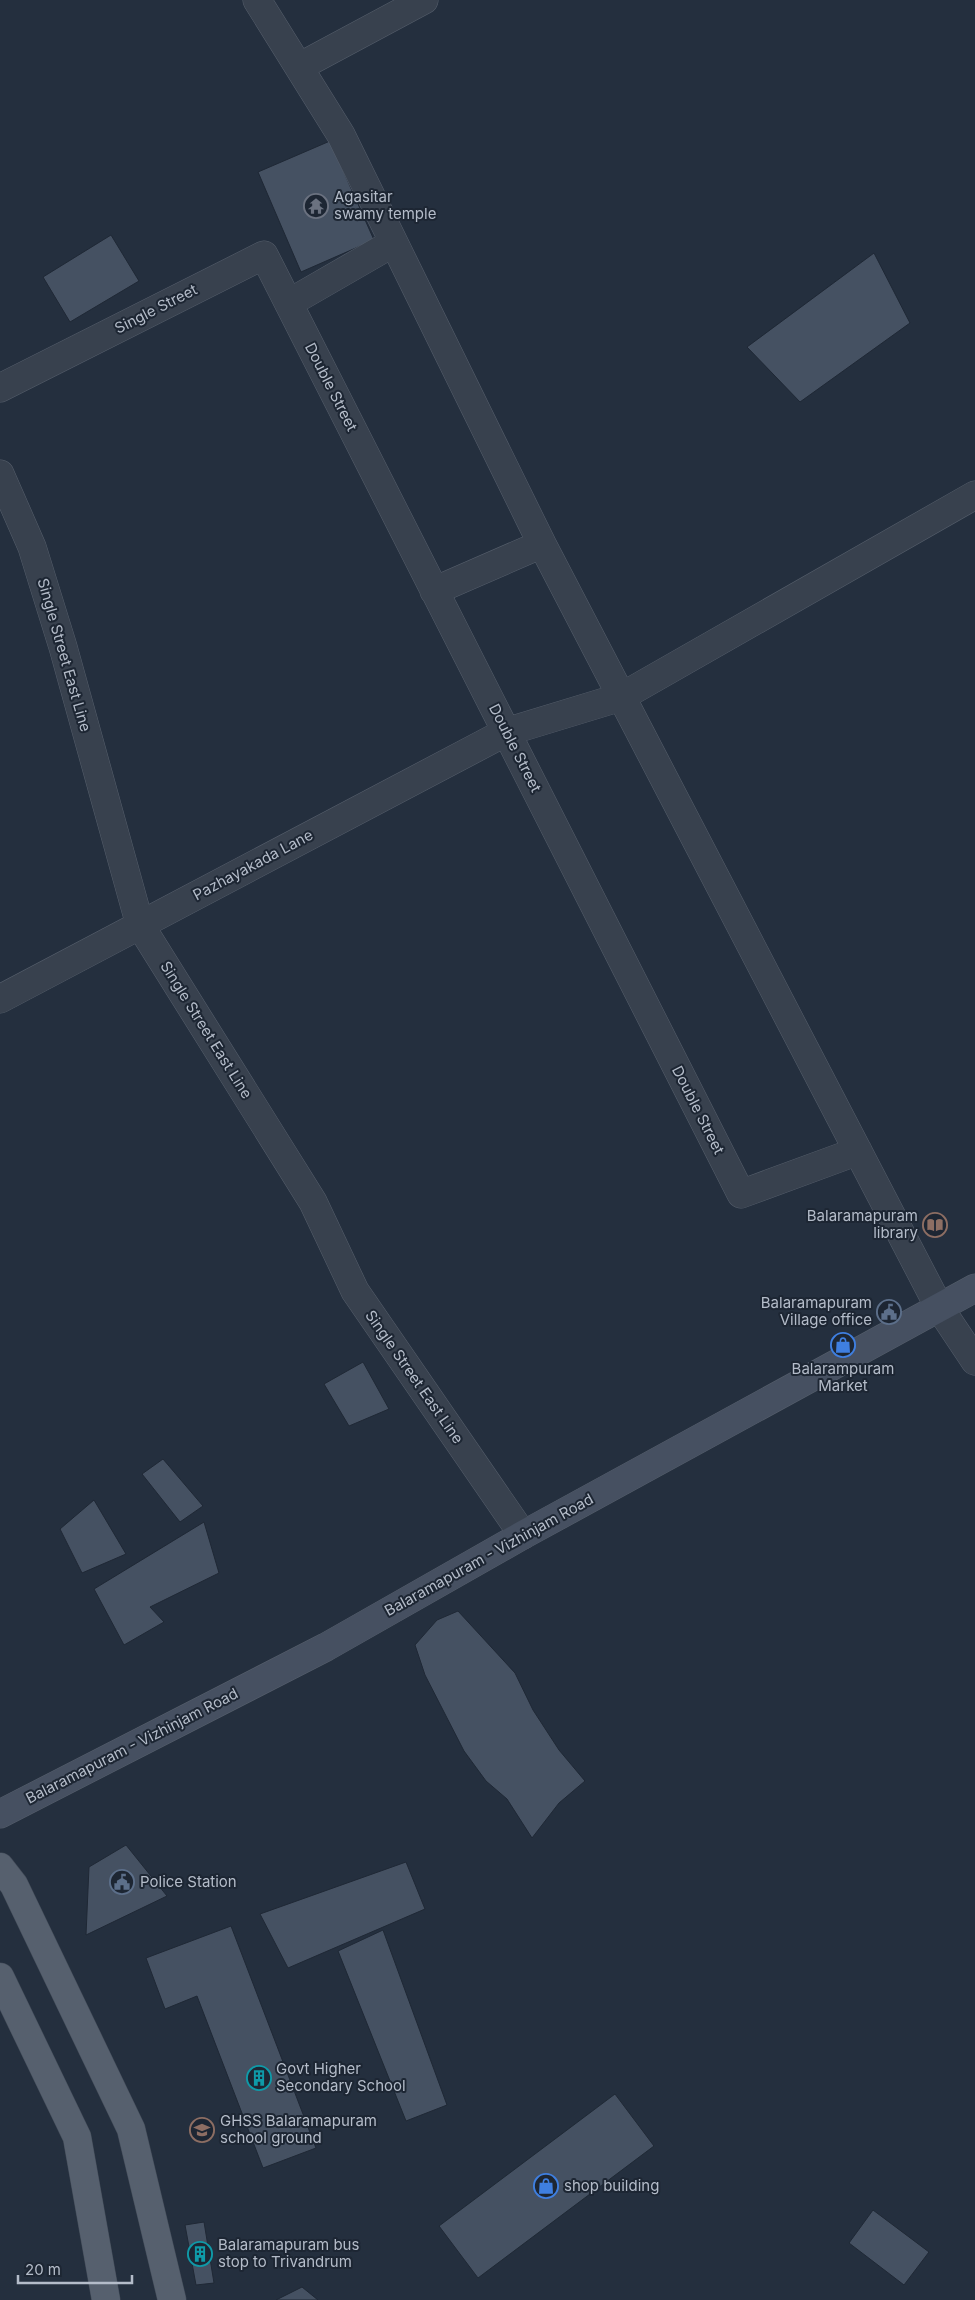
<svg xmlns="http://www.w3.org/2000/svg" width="975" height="2300" font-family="Inter,sans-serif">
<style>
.building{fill:#455162;stroke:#1f2835}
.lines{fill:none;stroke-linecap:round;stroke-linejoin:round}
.minor-casing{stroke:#565f6c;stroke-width:29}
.secondary-casing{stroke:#565f6c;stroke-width:29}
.primary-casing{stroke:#414a57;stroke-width:29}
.minor{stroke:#38414e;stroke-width:28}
.secondary{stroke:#465061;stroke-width:28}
.primary{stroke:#56606e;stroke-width:28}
.labels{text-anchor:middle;stroke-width:4;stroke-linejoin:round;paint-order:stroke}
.poi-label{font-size:15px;fill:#b4bcc9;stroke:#1d2633;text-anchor:start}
.street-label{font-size:15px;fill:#b4bcc9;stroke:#1d2633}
</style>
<rect width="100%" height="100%" fill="#242f3e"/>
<path class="building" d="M330,141L374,240L301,272L258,172Z
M111,235L139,281L70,322L43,277Z
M874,253L910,323L800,402L747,347Z
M363,1362L389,1409L349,1426L324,1384Z
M163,1459L203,1506L180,1522L142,1474Z
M94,1500L126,1554L82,1573L60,1529Z
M204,1522L219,1573L150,1607L164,1622L124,1645L94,1589Z
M458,1611L515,1673L533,1710L559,1750L585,1781L559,1803L532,1838L507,1799L486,1781L464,1751L425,1675L415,1645L437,1620Z
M126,1845L167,1896L86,1935L89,1867Z
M406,1862L425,1909L288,1968L260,1914Z
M231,1926L316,2148L263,2168L197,1996L165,2009L146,1958Z
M383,1930L447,2105L406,2121L338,1951Z
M615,2094L654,2146L478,2278L439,2226Z
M873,2210L929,2252L904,2285L849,2243Z
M204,2222L214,2283L196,2285L185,2225Z
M302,2287L318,2300H276Z"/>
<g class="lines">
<defs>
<path id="minor" d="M257,0L341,135L542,544L939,1307L975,1361
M299,67L424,0
M289,303L393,243
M0,388L264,255L741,1194L858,1151
M0,474L32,547L63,647L140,925L313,1202L355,1291L523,1535
M434,591L542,544
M0,999L506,732L621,697L975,495"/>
<path id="secondary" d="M0,1814L326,1647L523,1535L975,1288"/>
<path id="primary" d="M0,1867L14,1885L131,2129L172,2300
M0,1977L77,2137L106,2300"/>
</defs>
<use href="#minor" class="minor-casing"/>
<use href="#secondary" class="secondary-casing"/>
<use href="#primary" class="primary-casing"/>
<use href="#minor" class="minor"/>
<use href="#secondary" class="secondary"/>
<use href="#primary" class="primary"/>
</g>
<defs>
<symbol id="temple-ring" viewBox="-11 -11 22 22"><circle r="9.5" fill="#1d2633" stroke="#6b7280" stroke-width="1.5"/><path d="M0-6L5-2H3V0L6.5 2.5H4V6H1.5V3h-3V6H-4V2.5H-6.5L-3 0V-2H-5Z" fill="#6b7280"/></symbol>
<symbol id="library-ring" viewBox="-11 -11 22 22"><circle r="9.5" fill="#1d2633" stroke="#8d6e63" stroke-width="1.5"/><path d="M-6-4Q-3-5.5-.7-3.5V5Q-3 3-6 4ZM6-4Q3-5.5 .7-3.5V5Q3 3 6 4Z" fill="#8d6e63"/></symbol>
<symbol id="civic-ring" viewBox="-11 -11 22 22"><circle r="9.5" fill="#1d2633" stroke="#5c6f8a" stroke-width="1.5"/><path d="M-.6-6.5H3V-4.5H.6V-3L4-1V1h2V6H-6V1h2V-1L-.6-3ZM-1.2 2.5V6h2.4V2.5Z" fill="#5c6f8a"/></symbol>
<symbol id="shop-ring" viewBox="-11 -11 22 22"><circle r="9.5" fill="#1d2633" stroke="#3f7fe0" stroke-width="1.5"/><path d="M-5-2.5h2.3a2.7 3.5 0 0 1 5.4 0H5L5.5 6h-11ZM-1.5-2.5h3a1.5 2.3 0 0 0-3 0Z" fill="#3f7fe0"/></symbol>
<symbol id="building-ring" viewBox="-11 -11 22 22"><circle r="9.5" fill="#1d2633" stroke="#0f9aa8" stroke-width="1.5"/><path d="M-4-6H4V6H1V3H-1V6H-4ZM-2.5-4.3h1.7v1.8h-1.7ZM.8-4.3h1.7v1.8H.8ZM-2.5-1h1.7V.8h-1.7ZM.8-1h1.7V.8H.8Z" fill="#0f9aa8"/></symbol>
<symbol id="school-ring" viewBox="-11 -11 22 22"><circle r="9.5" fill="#1d2633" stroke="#8d6e63" stroke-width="1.5"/><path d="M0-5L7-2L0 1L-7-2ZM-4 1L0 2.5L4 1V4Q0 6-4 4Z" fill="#8d6e63"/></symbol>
</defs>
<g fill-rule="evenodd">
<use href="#temple-ring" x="302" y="192" width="28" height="28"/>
<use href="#library-ring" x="921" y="1211" width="28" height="28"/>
<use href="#civic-ring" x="875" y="1298" width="28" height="28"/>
<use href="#shop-ring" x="829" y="1331" width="28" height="28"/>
<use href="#civic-ring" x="108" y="1868" width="28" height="28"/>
<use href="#building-ring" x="245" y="2064" width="28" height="28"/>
<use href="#school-ring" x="188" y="2116" width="28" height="28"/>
<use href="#shop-ring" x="532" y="2172" width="28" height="28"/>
<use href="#building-ring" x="186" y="2240" width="28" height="28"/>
</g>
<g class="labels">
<g class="poi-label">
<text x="334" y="202">Agasitar<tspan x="334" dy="17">swamy temple</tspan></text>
<text x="918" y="1221" text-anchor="end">Balaramapuram<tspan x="918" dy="17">library</tspan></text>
<text x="872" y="1308" text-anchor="end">Balaramapuram<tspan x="872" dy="17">Village office</tspan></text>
<text x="843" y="1374" text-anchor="middle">Balarampuram<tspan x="843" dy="17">Market</tspan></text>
<text x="140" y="1887">Police Station</text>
<text x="276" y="2074">Govt Higher<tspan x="276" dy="17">Secondary School</tspan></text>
<text x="220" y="2126">GHSS Balaramapuram<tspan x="220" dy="17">school ground</tspan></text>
<text x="564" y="2191">shop building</text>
<text x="218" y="2250">Balaramapuram bus<tspan x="218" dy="17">stop to Trivandrum</tspan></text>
</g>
<g class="street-label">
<text transform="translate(156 309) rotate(-27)" y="5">Single Street</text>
<text transform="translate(331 387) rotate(63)" y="5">Double Street</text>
<text transform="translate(64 655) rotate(74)" y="5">Single Street East Line</text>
<text transform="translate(515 748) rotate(63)" y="5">Double Street</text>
<text transform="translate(253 865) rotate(-28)" y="5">Pazhayakada Lane</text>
<text transform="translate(206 1030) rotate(58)" y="5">Single Street East Line</text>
<text transform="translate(698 1110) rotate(63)" y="5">Double Street</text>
<text transform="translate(414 1377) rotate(55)" y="5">Single Street East Line</text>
<text transform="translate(489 1555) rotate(-29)" y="5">Balaramapuram - Vizhinjam Road</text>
<text transform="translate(132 1746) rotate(-27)" y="5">Balaramapuram - Vizhinjam Road</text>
</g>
</g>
<path d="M18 2275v8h114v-8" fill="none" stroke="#b4bcc9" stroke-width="2.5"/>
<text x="25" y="2275" font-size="15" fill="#b4bcc9" stroke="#1d2633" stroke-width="4" paint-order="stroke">20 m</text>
</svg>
